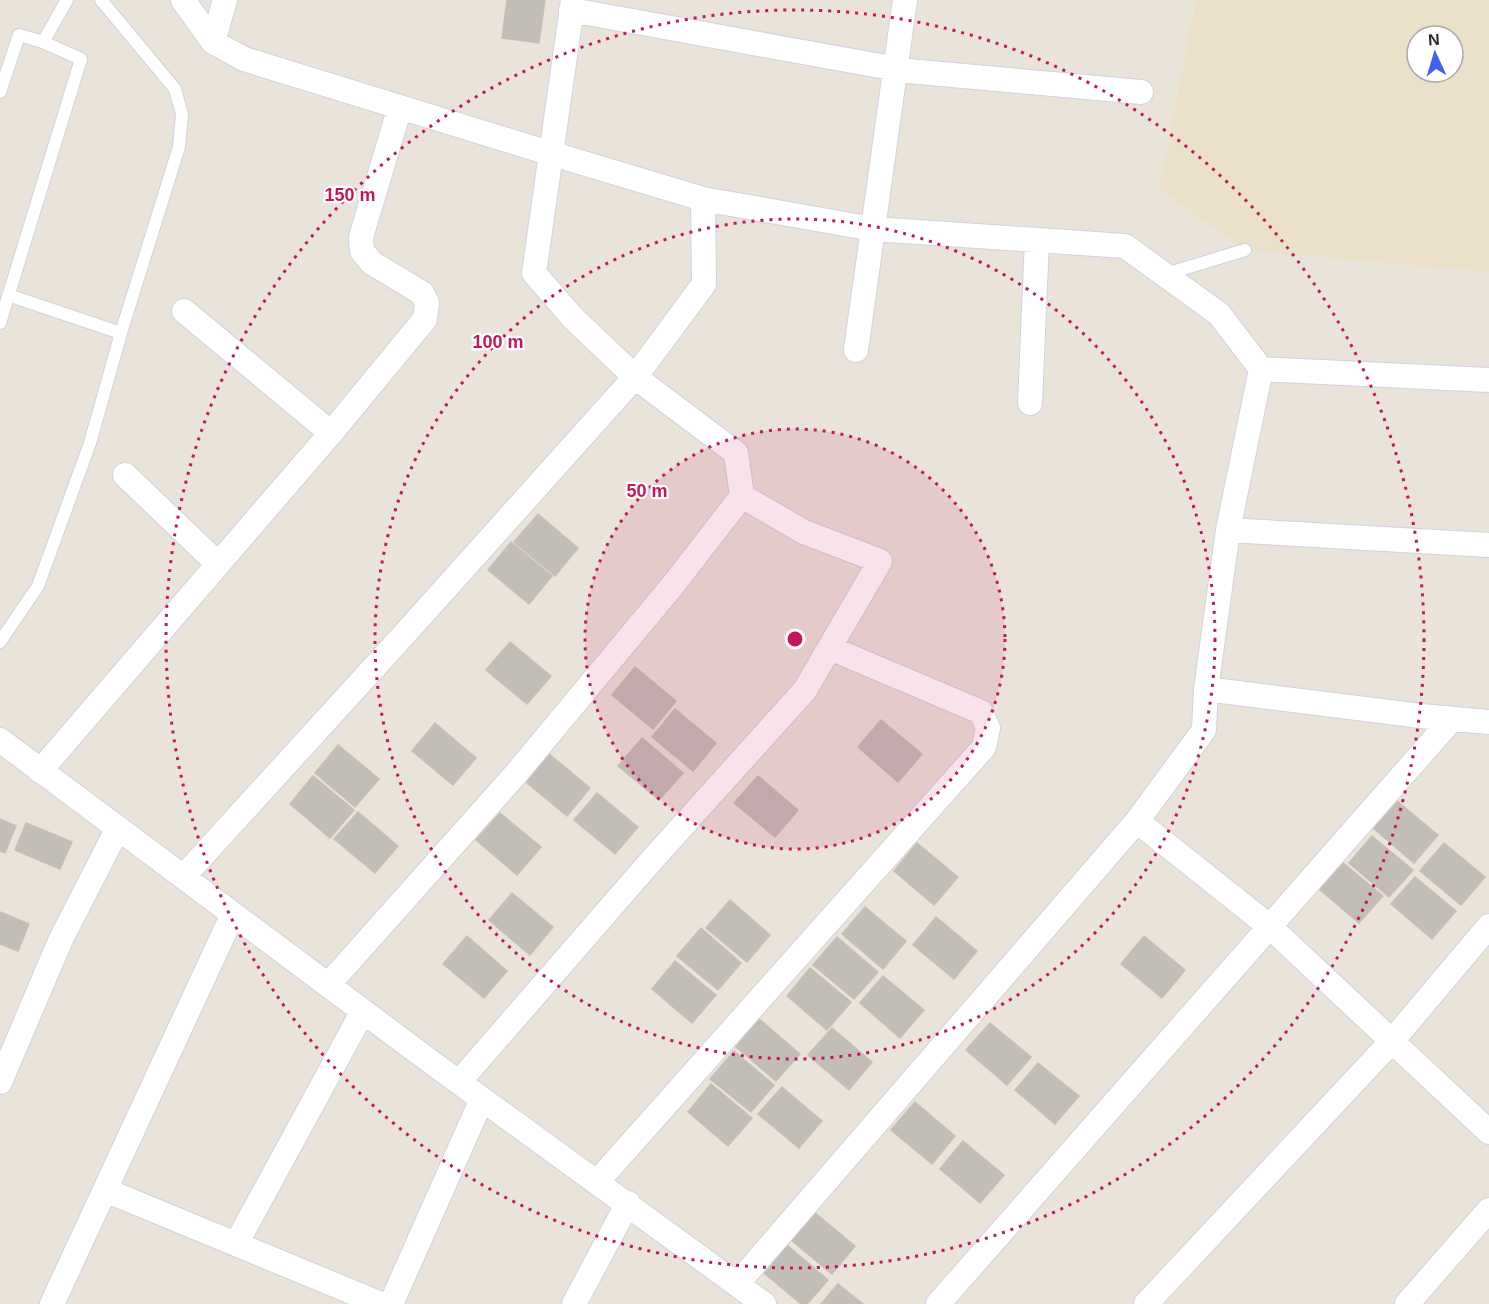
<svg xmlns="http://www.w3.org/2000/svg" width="1489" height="1304" font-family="Arial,sans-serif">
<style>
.education{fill:#ebe1ca;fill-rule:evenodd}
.building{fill:#c2bdb7;stroke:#c5bfb4;stroke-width:1.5}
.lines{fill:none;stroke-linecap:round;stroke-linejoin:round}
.service-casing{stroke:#d0d3e1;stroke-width:14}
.minor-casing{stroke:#d0d3e1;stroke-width:26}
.service{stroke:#fff;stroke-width:12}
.minor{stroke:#fff;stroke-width:24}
.ring{fill:none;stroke:#c2185b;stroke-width:3;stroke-dasharray:3 6}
.centre{fill:#c2185b;stroke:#fff;stroke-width:3}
.ring-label{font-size:18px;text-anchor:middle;font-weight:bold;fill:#c2185b;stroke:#fff;stroke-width:4.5;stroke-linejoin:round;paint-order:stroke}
</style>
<rect width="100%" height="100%" fill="#eae3da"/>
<path class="education" d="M1196,0H1489V272L1245,250L1159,189ZM1417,36H1453V72H1417Z"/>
<path class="building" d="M507,0H545L539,43L502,38Z
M538,514L578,548L555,576L514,542Z
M511,542L552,576L529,604L488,570Z
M510,642L551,676L527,704L486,670Z
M635,667L676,701L653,729L612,695Z
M675,709L716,743L693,771L652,737Z
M881,720L922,754L898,782L858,747Z
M435,723L476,758L453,785L412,751Z
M642,738L683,773L659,800L618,766Z
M338,745L379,779L355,807L315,773Z
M549,754L590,788L567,816L526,782Z
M313,776L354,810L330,838L290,804Z
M758,776L798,810L775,837L734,803Z
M597,793L638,827L615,854L574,820Z
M1397,801L1438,835L1414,863L1373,828Z
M358,812L398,846L375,873L334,839Z
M500,813L541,847L517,875L476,840Z
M0,819L16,826L5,853L0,851Z
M26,823L72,842L60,869L15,850Z
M1372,836L1413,870L1389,897L1349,863Z
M917,843L958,877L934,905L894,871Z
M1444,843L1485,877L1461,905L1420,871Z
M1342,862L1383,896L1359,923L1319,889Z
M1415,877L1456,911L1432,939L1391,904Z
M512,893L553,927L530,955L489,920Z
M730,900L770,935L747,962L706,928Z
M865,907L906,941L883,969L842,934Z
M0,912L29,924L18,951L0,944Z
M936,917L977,951L954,979L913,945Z
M701,928L741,963L718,990L677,956Z
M467,936L507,971L484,998L443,964Z
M1144,936L1185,970L1162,998L1121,964Z
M837,937L878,972L854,999L813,965Z
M675,961L716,995L692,1023L652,989Z
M810,968L851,1002L827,1030L787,996Z
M883,976L924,1010L900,1038L860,1003Z
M759,1019L800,1054L776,1081L736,1047Z
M990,1023L1031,1057L1007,1085L966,1050Z
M832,1028L872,1062L849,1090L808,1055Z
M734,1051L774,1085L751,1112L710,1079Z
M1038,1063L1079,1096L1055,1124L1015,1090Z
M711,1084L752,1118L728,1146L688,1112Z
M782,1087L822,1121L799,1148L758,1114Z
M915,1102L955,1136L932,1164L891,1130Z
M963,1141L1004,1175L980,1203L940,1169Z
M814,1212L855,1246L832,1274L791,1240Z
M787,1245L828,1280L807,1304H801L764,1273Z
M838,1284L863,1304H821Z"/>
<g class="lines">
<defs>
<path id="service" d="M0,92L19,35L43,42L67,0
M1166,274L1245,250
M8,295L121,333
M0,323L81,59L43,42
M0,642L38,586L90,443L121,333L179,147L182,114L175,89L101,0"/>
<path id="minor" d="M183,0L213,42L244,59L523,145L703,199L873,229L1125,246L1219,314L1261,369L1228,530L1206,689L1204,730L1137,821L738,1283
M571,10L908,71L1141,92
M213,42L225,0
M184,311L331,433
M856,350L905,0
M1261,369L1489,380
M1030,403L1037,240
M125,475L218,564
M1228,530L1489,545
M1206,689L1421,716L1489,722
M0,740L431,1062L764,1304
M40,771L331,433L425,319L427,303L422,293L372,263L362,251L361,237L400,107
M1137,821L1269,926L1489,1132
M183,877L410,628L635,377L704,284L703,199
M328,985L515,775L673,585L742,496
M0,1082L61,939L118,828
M459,1082L651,861L805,690L880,561L804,532L742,496L736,453L635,377L573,318L534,273L573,0
M597,1182L984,747L988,728L981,712L830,648
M105,1190L381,1304
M236,1244L363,1011
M52,1304L233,914
M391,1304L482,1099
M574,1304L628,1203
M938,1304L1452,719
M1146,1304L1392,1041L1489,926
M1407,1304L1489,1210"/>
</defs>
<use href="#service" class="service-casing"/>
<use href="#minor" class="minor-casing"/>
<use href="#service" class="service"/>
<use href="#minor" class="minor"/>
</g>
<circle cx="795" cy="639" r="210" fill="#c2185b" fill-opacity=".12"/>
<g class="ring">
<circle cx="795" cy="639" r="210"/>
<circle cx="795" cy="639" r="420"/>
<circle cx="795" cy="639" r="629"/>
</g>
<circle cx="795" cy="639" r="9" class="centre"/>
<g class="ring-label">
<text x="350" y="201">150 m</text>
<text x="498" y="348">100 m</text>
<text x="647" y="497">50 m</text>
</g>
<g transform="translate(1435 54) rotate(356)"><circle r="28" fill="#ffffff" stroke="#a9a9a9" stroke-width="1.5"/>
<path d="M0-4.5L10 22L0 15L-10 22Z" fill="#4060f1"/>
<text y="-9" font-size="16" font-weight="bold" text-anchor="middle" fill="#282828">N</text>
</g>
</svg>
